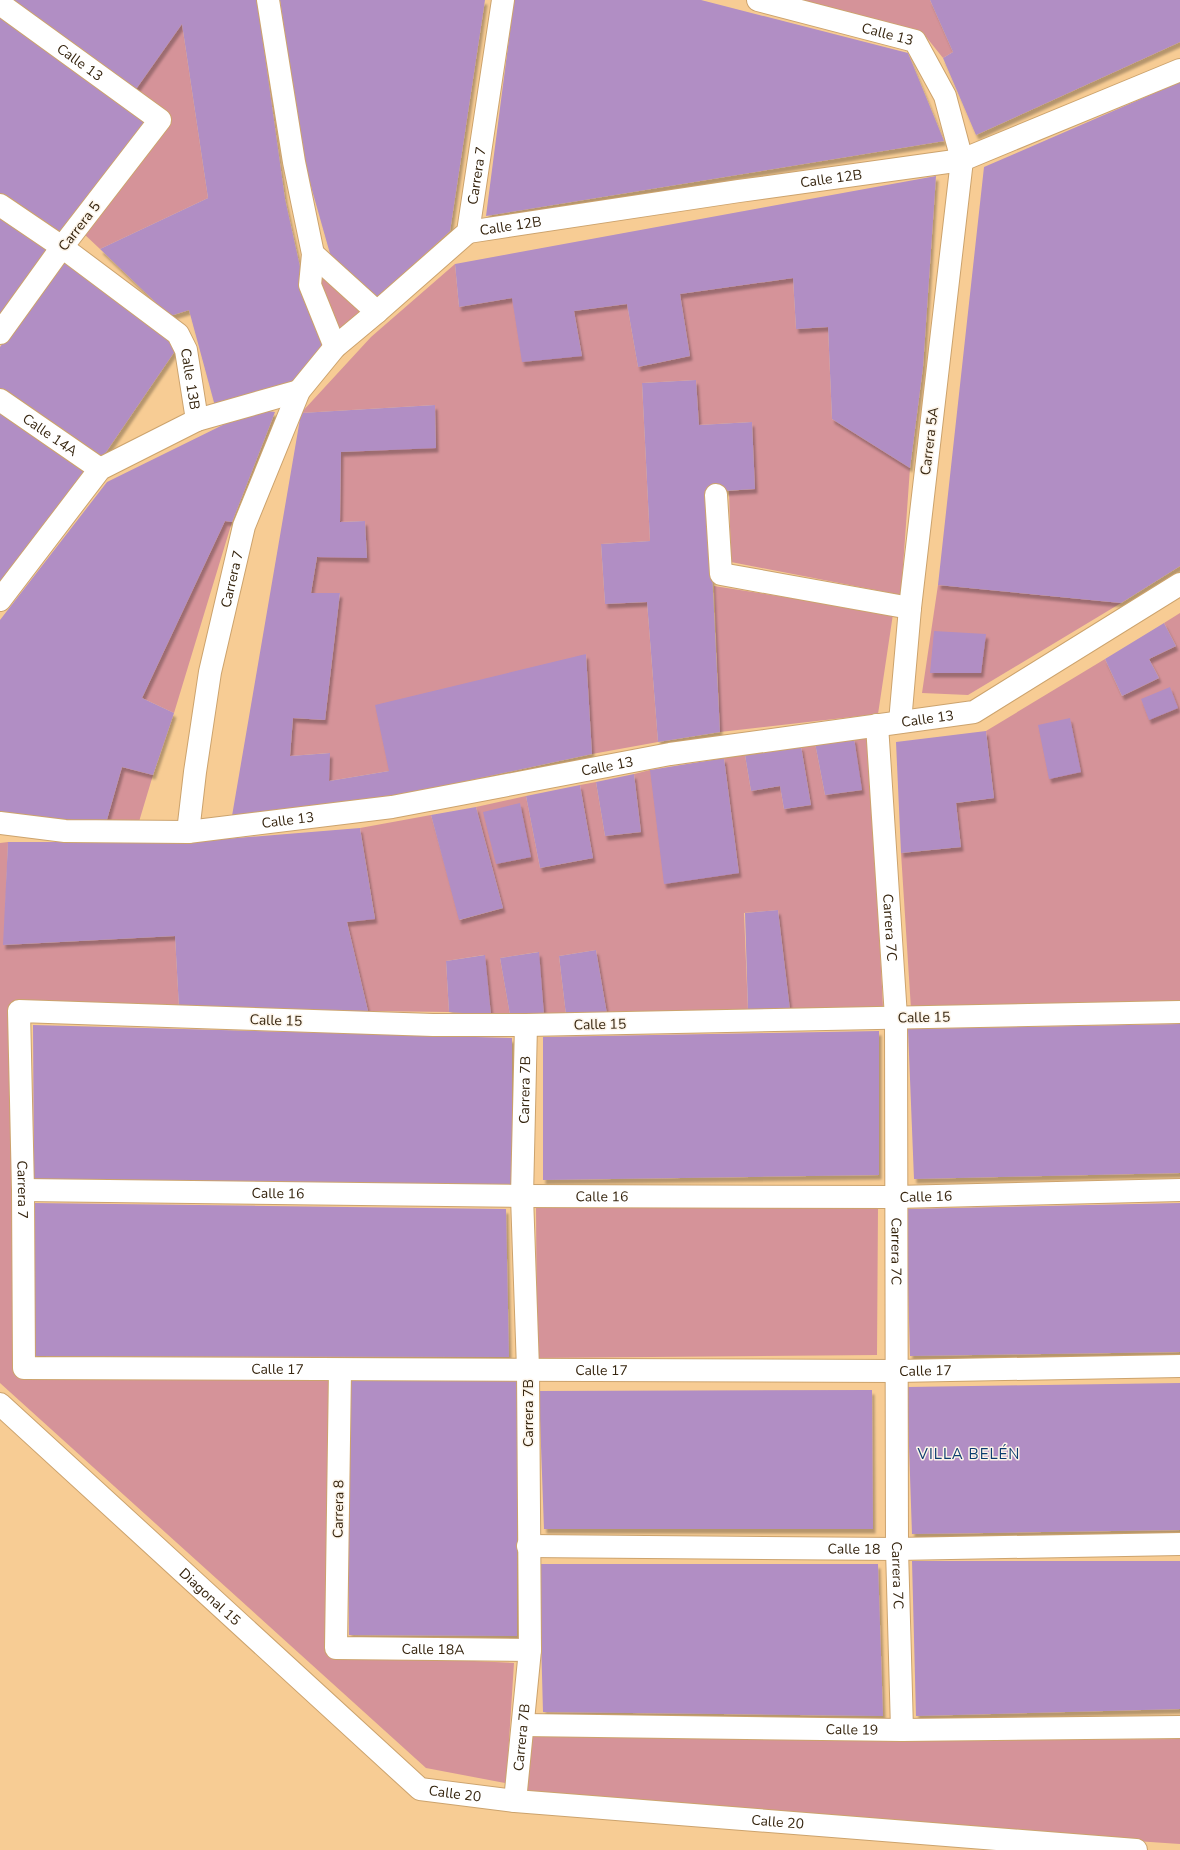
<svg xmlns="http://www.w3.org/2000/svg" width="1180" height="1850" font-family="'Nunito Sans',sans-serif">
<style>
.green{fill:#d59399}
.building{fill:#b18ec4;filter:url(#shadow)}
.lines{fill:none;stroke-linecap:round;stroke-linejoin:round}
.minor-casing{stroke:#cca36d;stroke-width:24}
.minor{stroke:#fff;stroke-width:22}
.labels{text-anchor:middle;stroke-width:3;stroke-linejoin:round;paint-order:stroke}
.street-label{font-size:14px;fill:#36250f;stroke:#fcf4e9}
.neighbourhood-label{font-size:15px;letter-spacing:1px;fill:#0c3d6f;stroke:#fcf4e9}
</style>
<defs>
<filter id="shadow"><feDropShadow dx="2.5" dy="4.5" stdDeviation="1" flood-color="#0004"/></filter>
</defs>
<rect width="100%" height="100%" fill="#f7cc94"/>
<path class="green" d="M791,0H930L953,52L943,58L923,33Z
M182,24L208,198L100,249L83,233L168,119L134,92Z
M455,264L459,307L512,298L582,356L574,311L627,304L638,367L690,356L680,294L793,278L796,329L828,327L832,419L910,468L901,595L731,562L729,491L755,489L752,422L699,425L696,380L642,383L650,541L601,544L605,604L647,602L658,742L592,754L586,654L389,771L329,781V753L290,756L293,718L325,720L340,593H311L317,557H367L365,521L340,522L341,452L436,447L435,405L301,413L371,337Z
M329,274L367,310L339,338L314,285Z
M225,521L232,522L174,713L142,698Z
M938,585L1121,603L968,695L922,693Z
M714,586L893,614L878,714L720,732Z
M1180,613V1004L911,1009L901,853L961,847L956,803L994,798L986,731L1105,659L1122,696L1159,678L1149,659L1176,646L1164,623Z
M869,736L883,1007L790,1010L778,910L744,913L748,1011L607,1014L596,950L559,956L566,1015H544L538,952L500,958L510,1015H491L484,955L446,961L449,1012L368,1011L347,922L375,918L360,828L431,815L460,920L503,908L476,807L526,796L540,868L593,858L580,785L596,782L605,836L641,832L634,774L650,770L739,873L724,758L745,755L751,791L780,786L784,809L811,805L801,746L815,743L825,795L861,790L854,738Z
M122,767L153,775L138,825L106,823Z
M8,842L4,945L175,936L179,1008L13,1004L18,1372L335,1378L332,1654L514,1663L507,1772L505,1783L426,1768L0,1383V843Z
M878,1207L877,1355L537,1358L536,1208Z
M533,1731L862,1741L1180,1739V1844L987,1831L526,1794Z"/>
<path class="building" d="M5,0H257L285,199L304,285L327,344L295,383L215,406L189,310L170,316L100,249L208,198L182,24L134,92Z
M280,0H485L450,231L378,297L331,257L303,158Z
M514,0H701L908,53L944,141L486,216Z
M930,0H1180V42L976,135L943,58L953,52Z
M0,17L146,121L58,233L0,194Z
M1180,82V566L1121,603L938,585L984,167Z
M936,176L923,367L910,468L832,419L828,327L796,329L793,278L680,294L690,356L638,367L627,304L574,311L582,356L522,362L512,298L459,307L455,264Z
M0,218L49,251L0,314Z
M64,258L179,345L102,458L0,389V347Z
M696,380L699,425L752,422L755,489L708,492L720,732L658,742L647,602L605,604L601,544L650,541L642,383Z
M435,405L436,448L341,452L340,522L365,521L367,558L317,557L311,593H340L325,720L293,718L290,756L330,753L329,781L389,771L375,705L586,654L592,754L400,795L232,816L301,413Z
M260,410L275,412L232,522L225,521L142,698L174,713L153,775L122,767L106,823L0,813V620L107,482L237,418Z
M0,412L90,470L0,591Z
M1164,623L1176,646L1149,659L1159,678L1122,696L1105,659Z
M934,631L986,634L981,673H930Z
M1170,687L1178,708L1149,720L1141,699Z
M1070,718L1081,772L1049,779L1038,725Z
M986,731L994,798L956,803L961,847L901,853L896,742Z
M854,738L862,790L825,795L815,743Z
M801,746L811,805L784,809L780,786L751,791L745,755Z
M724,758L739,873L664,884L650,770Z
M634,774L641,832L605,836L596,782Z
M580,785L593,858L540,868L526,796Z
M520,803L531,857L496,864L483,812Z
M476,807L503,908L459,920L431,815Z
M360,828L375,919L347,922L368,1011L179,1008L175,936L3,945L8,842H187Z
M778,910L790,1010L748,1011L745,913Z
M596,950L607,1014L566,1015L559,956Z
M539,952L544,1015H510L500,958Z
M485,955L491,1015L449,1012L446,961Z
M1180,1024V1173L914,1179L908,1029Z
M33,1025L512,1038V1186L34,1184Z
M879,1031V1175L543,1180V1037Z
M33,1203L506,1209L509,1357L34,1356Z
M1180,1203V1352L910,1356L906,1209Z
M517,1379V1636L349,1635L347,1380Z
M1180,1383V1530L912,1534L907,1387Z
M872,1390L873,1529H544L539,1391Z
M912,1561H1180V1709L916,1716Z
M539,1564H878L883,1716L543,1712Z"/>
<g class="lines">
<defs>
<g id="minor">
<path d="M268,0L294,162L313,254L310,285L335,347"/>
<path id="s1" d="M758,0L915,41L945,96L962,160L910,608L900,722"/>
<path id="s2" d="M0,4L160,120L62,247L0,333"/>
<path id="s3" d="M0,205L62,247L178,334L186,350L197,420L100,469L0,600"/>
<path id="s4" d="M468,232L739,191L962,160L1180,70"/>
<path d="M313,254L377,312"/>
<path id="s5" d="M0,400L100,469"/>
<path d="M197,420L299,391"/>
<path d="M716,495L721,574L910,608"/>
<path id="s6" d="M877,725L896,1017L897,1549L902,1730"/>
<path id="s7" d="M0,823L65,831L188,832L392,807L670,754L974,712L1180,584"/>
<path id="s8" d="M188,832L195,772L210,672L244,526L299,391L335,347L377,312L468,232L503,0"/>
<path id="s9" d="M1180,1012L526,1025H433L19,1011L23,1190L24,1368L896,1371L1180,1366"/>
<path id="s10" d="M23,1190L522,1196L896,1197L1180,1190"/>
<path id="s11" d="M340,1370L336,1648L530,1650"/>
<path id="s12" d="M0,1404L420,1789L515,1801L1136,1850"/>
<path id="s13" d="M528,1546L897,1549L1180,1544"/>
<path id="s14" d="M524,1725L902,1730L1180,1727"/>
<path id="s15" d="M515,1801L530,1650L528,1369L522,1196L526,1025"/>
</g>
</defs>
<use href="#minor" class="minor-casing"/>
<use href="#minor" class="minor"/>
</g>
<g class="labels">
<g class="street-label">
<text dy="5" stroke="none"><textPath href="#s1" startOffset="134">Calle 13</textPath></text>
<text dy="5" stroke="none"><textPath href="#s2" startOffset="99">Calle 13</textPath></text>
<text dy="5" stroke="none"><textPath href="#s8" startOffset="747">Carrera 7</textPath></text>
<text dy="5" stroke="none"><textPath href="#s4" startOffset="367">Calle 12B</textPath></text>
<text transform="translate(79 226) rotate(-52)" y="5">Carrera 5</text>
<text dy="5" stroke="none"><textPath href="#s4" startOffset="43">Calle 12B</textPath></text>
<text dy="5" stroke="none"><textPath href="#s3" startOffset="267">Calle 13B</textPath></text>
<text dy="5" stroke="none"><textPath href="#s5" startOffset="61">Calle 14A</textPath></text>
<text transform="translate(929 441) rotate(-83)" y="5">Carrera 5A</text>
<text dy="5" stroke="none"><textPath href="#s8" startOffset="257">Carrera 7</textPath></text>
<text dy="5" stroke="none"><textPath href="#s7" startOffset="937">Calle 13</textPath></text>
<text dy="5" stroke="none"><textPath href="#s7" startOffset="613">Calle 13</textPath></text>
<text dy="5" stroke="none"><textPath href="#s7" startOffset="289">Calle 13</textPath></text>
<text dy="5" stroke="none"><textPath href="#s6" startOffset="203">Carrera 7C</textPath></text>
<text transform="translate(924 1017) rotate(-1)" y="5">Calle 15</text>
<text transform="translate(276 1020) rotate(2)" y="5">Calle 15</text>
<text transform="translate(600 1024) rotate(-1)" y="5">Calle 15</text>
<text dy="5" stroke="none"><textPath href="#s15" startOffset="712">Carrera 7B</textPath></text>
<text dy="5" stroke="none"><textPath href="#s9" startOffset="1340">Carrera 7</textPath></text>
<text dy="5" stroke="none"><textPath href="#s10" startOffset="255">Calle 16</textPath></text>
<text dy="5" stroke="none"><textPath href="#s10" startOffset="579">Calle 16</textPath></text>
<text dy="5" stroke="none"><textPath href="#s10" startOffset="903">Calle 16</textPath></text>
<text dy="5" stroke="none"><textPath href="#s6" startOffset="527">Carrera 7C</textPath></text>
<text dy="5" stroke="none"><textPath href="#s9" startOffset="1772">Calle 17</textPath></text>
<text dy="5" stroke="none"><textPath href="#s9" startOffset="2096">Calle 17</textPath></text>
<text dy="5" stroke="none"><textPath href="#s9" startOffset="2420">Calle 17</textPath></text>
<text transform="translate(528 1413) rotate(-90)" y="5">Carrera 7B</text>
<text transform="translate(338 1509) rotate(-89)" y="5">Carrera 8</text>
<text dy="5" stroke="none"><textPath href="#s13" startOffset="326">Calle 18</textPath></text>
<text dy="5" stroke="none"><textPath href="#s6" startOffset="851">Carrera 7C</textPath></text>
<text dy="5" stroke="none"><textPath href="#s12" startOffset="285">Diagonal 15</textPath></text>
<text dy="5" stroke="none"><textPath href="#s11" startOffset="375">Calle 18A</textPath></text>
<text dy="5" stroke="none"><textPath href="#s14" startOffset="328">Calle 19</textPath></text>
<text dy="5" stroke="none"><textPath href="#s15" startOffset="64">Carrera 7B</textPath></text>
<text dy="5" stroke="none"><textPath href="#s12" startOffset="605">Calle 20</textPath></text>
<text dy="5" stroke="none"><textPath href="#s12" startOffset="929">Calle 20</textPath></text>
</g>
<g class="neighbourhood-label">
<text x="969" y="1459">VILLA BELÉN</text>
</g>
</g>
</svg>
